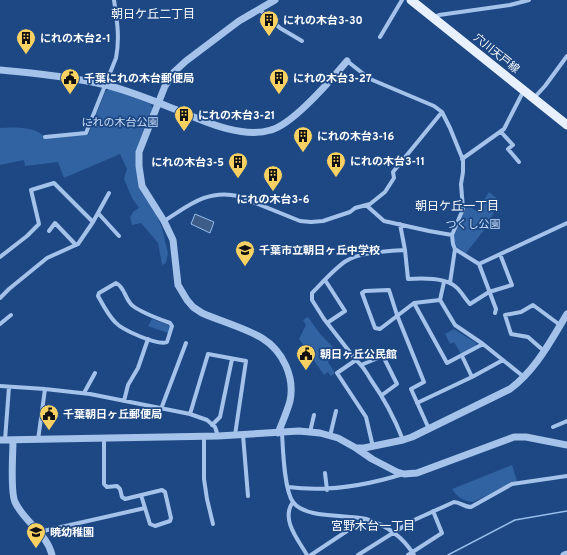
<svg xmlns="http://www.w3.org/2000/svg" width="567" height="555" font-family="Overpass,'Noto Sans JP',sans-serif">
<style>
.green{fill:#3162a1}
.water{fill:#3d5c87;stroke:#97bdec}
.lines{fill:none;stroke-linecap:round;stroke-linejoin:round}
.stream{stroke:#97bdec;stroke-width:1.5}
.minor{stroke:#a4c2ea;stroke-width:4}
.tertiary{stroke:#a4c2ea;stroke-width:7}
.primary{stroke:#e8f0fe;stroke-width:9}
.labels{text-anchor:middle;stroke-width:3.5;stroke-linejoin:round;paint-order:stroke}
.poi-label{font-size:11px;font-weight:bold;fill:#fff;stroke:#1d4884;text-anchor:start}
.street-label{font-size:11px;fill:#fff;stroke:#1d4884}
.park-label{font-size:11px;fill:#c9ddf7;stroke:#1d4884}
.neighbourhood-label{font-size:12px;fill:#fff;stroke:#1d4884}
</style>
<rect width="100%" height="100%" fill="#1d4884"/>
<path class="green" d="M110,88L151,104L153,109L136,166L162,228L168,253L166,263L162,265L158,243L141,223L132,225L130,217L134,211L139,208L132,198L124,179L127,169L120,154L64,178L58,162L25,166L24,160L0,165V128C13,127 35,126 45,137L88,135L105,92Z
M489,192L499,200L488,225L466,253L457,247L454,242V236L465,210L464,203L477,211Z
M308,317L321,335L333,347L336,354L328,362L335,373L331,376L328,372L324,375L299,339L306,325L303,320Z
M152,319L169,325L170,327L168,333L148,326Z
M454,329L476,343V347L461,354L454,342L450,344L445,334Z
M512,465L517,481L473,502C463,501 458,498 452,489Z"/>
<path class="water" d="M195,214L214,222L210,233L191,224Z"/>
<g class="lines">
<path class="stream" d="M448,555L515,520L567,511"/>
<path class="minor" d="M260,10L280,28L302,41
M434,17L439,15L510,5L529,0
M380,37L402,0
M347,61L370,79L434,106L442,112L450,128L463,160V172L461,184L463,209L452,235L453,244L455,249L479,264L496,309L495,313
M534,98L545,86L567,56
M501,132L513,145L508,149L519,162
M45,137L86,133L116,58C120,38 117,20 114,0
M462,159L504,129L524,90
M366,205L384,221L429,231L452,235
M98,213L119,236
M164,221C188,206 207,189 238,196L300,221L311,222L323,221L350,212L355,208L370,204L385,192L394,178L393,172L442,112
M400,224L405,250L408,279C422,278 445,277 456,287C461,291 465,299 470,304L489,292L512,285L500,254
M49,231L55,223L76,245
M0,257L27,236L39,224L31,190L54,183L93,222
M479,264L567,223
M325,280L345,311L327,323
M444,282L440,300L455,325L483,344L524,377
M116,283C125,287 125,300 133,306C142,313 159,319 170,323L172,326L167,342C158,346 122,330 115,322C108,315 103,305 98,296L99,293Z
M450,283L455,249
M0,298L9,289L47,258L78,244L93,222L109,193
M414,303L447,363L483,344
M0,324L11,315
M544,351L528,337L511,334L505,315L521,312L533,305L560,325
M462,356L472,377
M356,360L337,373L366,417L373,447
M361,365L383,356L397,384L382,395
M0,386L45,389L90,394L190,414L207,420L215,427L218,436
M84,393L95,373
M124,401L128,385L138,368L148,339
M417,403L472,377L503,360
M161,409L186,343
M190,414L208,354L246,361L235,435
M212,425L220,417L232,359
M553,427L567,421
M429,429L411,389L424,382L397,315L389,290L365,291L362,293L375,328L380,329L414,303L440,300
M310,432L314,415
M282,433C283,449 284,490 293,502C305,519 347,514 366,519C386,525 403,537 414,555
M243,435L248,496
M204,436V479L207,499L213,524
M330,436L336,411
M104,438V484L107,487L117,486L120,489L122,497L125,499L162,490L165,492L171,518L170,521L155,526L150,524L141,495
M5,440L9,387
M38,440L45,389
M403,440C394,417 386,401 371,380C367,373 363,366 356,360L324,319L312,300V293C321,284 335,268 346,261C360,252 389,251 405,250
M325,473L327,490
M288,487C327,492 365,486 403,474
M293,502C280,519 299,541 307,555
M39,532L145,508
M311,555L365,519
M358,555L412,521L454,502C460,502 464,507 471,507L512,484L567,476
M408,555L442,533L433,511"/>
<path class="tertiary" d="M275,0L239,21L186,61L174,72L165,86L139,152V166L142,186L164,221L173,240L178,285L187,300L193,307L202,313C220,321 245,328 262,338C283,351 295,377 290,401C287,412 282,423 278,433
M0,70C35,73 71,77 106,85C130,91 154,101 177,110C204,121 241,139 271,130C293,124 331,80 347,61
M0,440L218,436L299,431L320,433L338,438L356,448H364L403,440L412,437L510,389C536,370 551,340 567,314
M13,440C13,454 10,491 15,502C24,522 47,533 52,555
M356,448L372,459L397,472L404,474L417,473L514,437H526L567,445
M564,555L567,554"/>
<path class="primary" d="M411,0L567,125"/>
</g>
<defs>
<symbol id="building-pin" viewBox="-11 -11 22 30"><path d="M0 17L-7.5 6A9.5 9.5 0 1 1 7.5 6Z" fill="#f9d163" stroke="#1d4884"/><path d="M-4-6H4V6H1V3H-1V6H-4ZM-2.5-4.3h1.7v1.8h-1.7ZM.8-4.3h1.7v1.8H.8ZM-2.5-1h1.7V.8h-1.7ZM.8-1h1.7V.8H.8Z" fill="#111"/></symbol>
<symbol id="civic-pin" viewBox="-11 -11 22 30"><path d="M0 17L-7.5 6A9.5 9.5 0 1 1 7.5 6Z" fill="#f9d163" stroke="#1d4884"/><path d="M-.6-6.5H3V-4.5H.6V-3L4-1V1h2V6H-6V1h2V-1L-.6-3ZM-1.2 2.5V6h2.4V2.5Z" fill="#111"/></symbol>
<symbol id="school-pin" viewBox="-11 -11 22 30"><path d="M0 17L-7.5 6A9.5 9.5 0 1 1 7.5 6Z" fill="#f9d163" stroke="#1d4884"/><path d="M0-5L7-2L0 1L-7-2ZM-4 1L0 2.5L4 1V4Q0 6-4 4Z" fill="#111"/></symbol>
</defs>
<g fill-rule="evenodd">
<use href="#building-pin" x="258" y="9" width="22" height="30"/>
<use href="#building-pin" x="15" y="27" width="22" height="30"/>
<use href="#civic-pin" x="59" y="67" width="22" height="30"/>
<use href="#building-pin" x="268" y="67" width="22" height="30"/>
<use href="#building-pin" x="173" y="104" width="22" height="30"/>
<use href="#building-pin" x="292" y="125" width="22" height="30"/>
<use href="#building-pin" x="325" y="150" width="22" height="30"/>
<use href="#building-pin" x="227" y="151" width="22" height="30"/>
<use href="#building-pin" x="262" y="164" width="22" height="30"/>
<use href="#school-pin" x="234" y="239" width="22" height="30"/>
<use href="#civic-pin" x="295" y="343" width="22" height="30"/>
<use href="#civic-pin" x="38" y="403" width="22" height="30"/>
<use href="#school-pin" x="25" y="521" width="22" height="30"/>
</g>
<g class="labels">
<g class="poi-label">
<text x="283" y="24">にれの木台3-30</text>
<text x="40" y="42">にれの木台2-1</text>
<text x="84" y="82">千葉にれの木台郵便局</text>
<text x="293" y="82">にれの木台3-27</text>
<text x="198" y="119">にれの木台3-21</text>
<text x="317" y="140">にれの木台3-16</text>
<text x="350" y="165">にれの木台3-11</text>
<text x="224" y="166" text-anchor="end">にれの木台3-5</text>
<text x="273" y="203" text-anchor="middle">にれの木台3-6</text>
<text x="259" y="254">千葉市立朝日ヶ丘中学校</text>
<text x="320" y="358">朝日ヶ丘公民館</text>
<text x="63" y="418">千葉朝日ヶ丘郵便局</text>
<text x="50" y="536">暁幼稚園</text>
</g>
<g class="street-label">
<text transform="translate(497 53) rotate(39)" y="4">穴川天戸線</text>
</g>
<g class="park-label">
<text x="120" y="126">にれの木台公園</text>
<text x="473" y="228">つくし公園</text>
</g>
<g class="neighbourhood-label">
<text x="153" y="18">朝日ケ丘二丁目</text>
<text x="457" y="210">朝日ケ丘一丁目</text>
<text x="373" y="530">宮野木台一丁目</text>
</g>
</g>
</svg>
